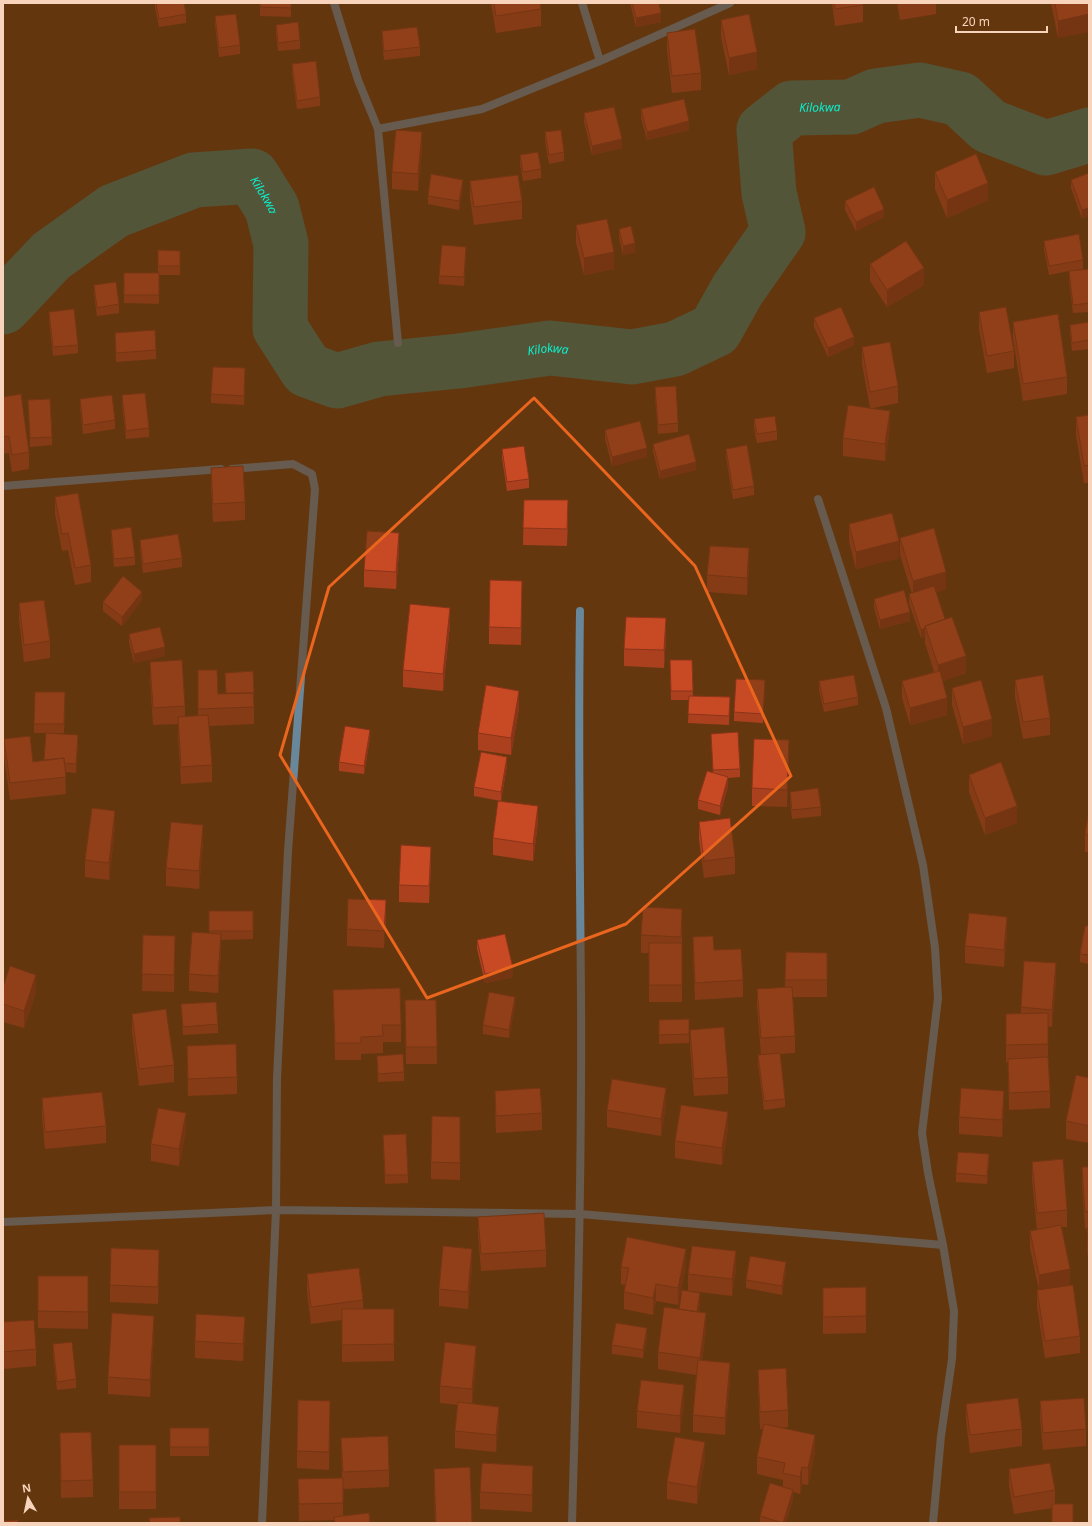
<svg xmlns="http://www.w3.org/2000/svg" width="1092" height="1526" font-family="'Noto Sans',sans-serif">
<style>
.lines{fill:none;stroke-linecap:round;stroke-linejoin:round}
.river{stroke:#3e7a6c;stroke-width:55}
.minor{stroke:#68879b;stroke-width:8}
.wall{fill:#ab401f}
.shaded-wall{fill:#8b3419}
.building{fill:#c74a24;stroke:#8b3419}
.marked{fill:none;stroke:#ea651e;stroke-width:3;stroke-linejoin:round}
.labels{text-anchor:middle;stroke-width:3.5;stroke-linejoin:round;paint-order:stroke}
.water-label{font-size:12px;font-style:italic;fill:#0cf0cd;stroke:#64370f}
</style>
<rect width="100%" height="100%" fill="#64370f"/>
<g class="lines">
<path class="river" id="s1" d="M3,307L51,256L114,211L194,180L252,176L272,208L281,244L280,328L307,370L337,381L379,369L459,361L550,348L632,357L675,349L715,330L738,289L778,232L769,193L764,130L792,108L851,107L876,96L920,90L960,99L989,126L1046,148L1089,135"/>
<path class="minor" d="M334,3L358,80L378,129L398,343
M582,3L600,61
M378,129L482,109L600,61L730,3
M232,469L293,464L312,474L315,489L288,851L277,1078L276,1210L262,1523
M3,486L221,469
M818,499L886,708L923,865L935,948L938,998L922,1133L928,1173L943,1245L954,1311L952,1359L941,1436L933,1523
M3,1222L276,1210L580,1214L943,1245
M572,1523C577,1347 582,1172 581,996C580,868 578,740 580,611"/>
</g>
<path class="wall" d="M155,3H184L186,14V23L159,27L155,8Z
M260,3H291V17L260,16Z
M491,3H540L541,9V26L496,33Z
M630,3H659L661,22L636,27Z
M832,3H863V22L835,26Z
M897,3H936V14L900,20Z
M1051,3H1088L1058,38Z
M215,16L240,45V54L219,57L215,25Z
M721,20L757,69L729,75L721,37Z
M276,25L300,40V49L278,51L276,34Z
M382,31L420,47V56L384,60L382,40Z
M667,33L701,73V90L672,93L667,50Z
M292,64L320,97V106L297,109L292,73Z
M641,109L689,130L647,140L641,118Z
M584,113L622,148L592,155L584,122Z
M545,132L564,152V161L549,164L545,141Z
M422,149L418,191L392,189V172Z
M520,155L541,169V178L523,181L520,164Z
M935,172L988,200L947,218L935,189Z
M1089,173L1082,219L1071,188V180Z
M470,181L522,201V219L474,225L470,198Z
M463,188L459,210L428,204V196Z
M845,201L884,217L856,231L845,210Z
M576,225L614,269L584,275L576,243Z
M619,229L635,252L623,255L619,237Z
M1044,241L1083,260V269L1074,270L1089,269V312L1073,313L1069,280V271L1049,275L1044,249Z
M158,250L180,251V275H159V304L124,303V273H158Z
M466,256L464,286L439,284V276Z
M870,264L924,285L887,307L870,281Z
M94,285L119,304V313L97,316L94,294Z
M49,312L78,345V353L53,356L49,320Z
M979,312L1014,351V368L987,373L979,329Z
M814,318L854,345L828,357L814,327Z
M1013,322L1067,377V394L1023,401L1013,339Z
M1089,322V349L1072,351L1070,334V325Z
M115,333L156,350V359L116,362Z
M862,347L898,386V403L873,408L890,428L885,461L843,456V438L870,408L862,364Z
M245,377L244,405L211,403V394Z
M655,387L678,423V432L658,434L655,396Z
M122,395L149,428V437L126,439L122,404Z
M3,397L29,452V469L12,472L9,453L3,454Z
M80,399L115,420V429L83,434L80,408Z
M28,400L52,437V445L30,447Z
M1089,415V483H1084L1076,435V417Z
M754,419L777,431V440L757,443L754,428Z
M605,430L647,457L612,466L605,439Z
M653,444L696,470L660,479L653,452Z
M502,449L529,479V488L507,491L502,458Z
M726,449L754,486V495L733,499L726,457Z
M211,468L245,502V520L213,522L211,485Z
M55,497L91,565V582L75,585L68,550L62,551L55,514Z
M524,500L568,517L567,546L523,545Z
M849,524L899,558L856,569L849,541Z
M111,530L135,557V565L114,567L111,538Z
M900,538L946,589L936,592L945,619L966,673L943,681L947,715L910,725L902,698V681L934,672L925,643V637L921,638L909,603V594H912L900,555Z
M140,540L182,558V567L143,573L140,549Z
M399,551L396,589L364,587V570Z
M749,565L747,595L707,592V575Z
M522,599L521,645L489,644V627Z
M874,599L910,621L880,629L874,608Z
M142,600L122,626L103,611V602Z
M19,603L50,641V658L24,662L19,620Z
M450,625L443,691L403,687V670Z
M129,634L165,656L134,663L129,643Z
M666,636L664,668L624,666V649Z
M670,660H692L693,696L730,697L729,725L688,723L689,700H671Z
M150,662L185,706V717L198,716V670L218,694L254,693V724L209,726L212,765V782L181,784L178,734V724L153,725L150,679Z
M1015,680L1050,718V735L1023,739L1015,697Z
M819,681L858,697V705L824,712L819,690Z
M952,688L992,736L963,744L952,705Z
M765,689L763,723L734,721V712Z
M65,692L64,733H34V724Z
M519,708L511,755L478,750V733Z
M711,734L740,769V777L728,778V786L720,815L698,809V800L713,773Z
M370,738L364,774L339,771V762Z
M4,739L33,762L44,760L78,743L76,773L65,772L66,794L10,800L4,756Z
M789,757L787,807L752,806V788Z
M507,766L501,801L474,796V787Z
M969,775L1017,823L985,835L969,792Z
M790,792L821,807V816L792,819L790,801Z
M1089,811V852H1085V834Z
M699,822L735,857V874L704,878L699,839Z
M538,823L533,861L493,855V838Z
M115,828L109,880L85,877V860Z
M203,842L199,889L166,886V868Z
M431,864L429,903L399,902V885Z
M682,909V1002H649V953H641V935Z
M209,911H253V939L221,940V952L218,993L189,991V974L209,934Z
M386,917L384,948L347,946V929Z
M1089,926V964L1080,962V954Z
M1007,934L1004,967L965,963V946Z
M143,935L175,936L174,992L142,991Z
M693,937L714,950L743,980V997L695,1000L693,954Z
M477,940L513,977L485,983L477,949Z
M827,953V997H793L795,1036V1053L780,1054L785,1099V1107L764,1110L758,1064V1055H761L757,1006V989L785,987V980Z
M1056,980L1052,1027L1048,1026V1057L1050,1091V1108L1009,1110L1008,1062L1006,1063V1014H1021V1007Z
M3,987L36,992L24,1028L3,1022Z
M1089,987V1020H1088Z
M333,990L401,1025V1042H383V1053L361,1054V1060H335Z
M405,1000H436L437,1064H406Z
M181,1004L218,1024V1033L183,1035Z
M515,1005L509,1038L483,1034V1025Z
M132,1014L174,1065V1082L139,1086L132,1031Z
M689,1019V1043L659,1044V1020Z
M690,1030L728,1077V1094L694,1096L690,1047Z
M187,1046L237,1077V1094L188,1096Z
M377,1056L404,1072V1081L378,1082Z
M1089,1078V1143L1066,1139V1121Z
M495,1091L542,1113V1130L496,1133L495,1108Z
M42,1098L106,1126V1143L45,1149L42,1116Z
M666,1105L661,1136L607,1127V1110Z
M1004,1108L1002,1137L959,1134V1117Z
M728,1129L722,1165L675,1158V1141Z
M186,1130L179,1166L151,1161V1144Z
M460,1134V1180L431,1179V1162Z
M383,1135L408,1175V1183L385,1184Z
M1032,1162L1067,1210V1227H1062L1070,1285L1080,1336V1353L1045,1358L1037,1307V1290H1039L1030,1248V1231L1037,1230L1032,1179Z
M989,1163L987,1184L956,1182V1173Z
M1082,1167H1089V1228L1085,1229L1082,1184Z
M478,1217L546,1250V1267L481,1271L478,1234Z
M1089,1229V1273L1087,1247V1230Z
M472,1266L468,1309L439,1306V1289Z
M686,1266L678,1305L656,1301L653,1315L624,1309V1292L625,1285L621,1284V1267Z
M159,1267L158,1304L110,1302V1285Z
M736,1269L732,1296L691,1291L700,1302L699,1312L706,1330L702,1360L730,1380L725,1435L693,1432V1415L696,1375L658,1369V1352L688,1291V1274Z
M786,1270L782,1295L746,1288V1280Z
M307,1274L363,1300V1309H394V1361L342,1362V1320L311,1324L307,1291Z
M88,1276V1329L38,1328V1311Z
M823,1288L866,1316V1333L823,1334Z
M3,1322L36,1349V1366L3,1369Z
M154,1334L150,1397L108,1394V1377Z
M245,1334L243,1361L195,1358V1341Z
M647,1337L643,1358L612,1354V1345Z
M53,1344L76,1379V1388L57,1390L53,1353Z
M476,1363L472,1404L499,1424L496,1452L455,1448V1431L458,1405L440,1403V1386Z
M758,1370L788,1410V1427L779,1428L815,1452L808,1485L802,1484L800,1494L793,1492V1499L786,1523H760V1516L783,1487V1480L757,1474V1457L763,1429H760L758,1387Z
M1040,1401L1086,1429V1446L1043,1450L1040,1418Z
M684,1402L680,1433L637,1428V1411Z
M966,1404L1022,1429V1446L970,1453L966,1421Z
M330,1418L329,1470L297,1468V1451Z
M170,1428H209V1456H170Z
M60,1433L93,1480V1497L61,1498Z
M341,1438L389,1470V1487L343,1489V1516L370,1523H334V1520L299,1521L298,1479L342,1478Z
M119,1445H156V1509H119Z
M705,1459L697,1504L667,1499V1482Z
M434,1469L472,1523H435Z
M1009,1469L1055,1490V1504L1052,1508L1014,1514L1009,1486Z
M533,1483L532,1512L480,1509V1492Z"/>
<path class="shaded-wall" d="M661,13V22L636,27V18Z
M1089,14V32L1058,38V21Z
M757,52V69L729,75V58Z
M689,121V130L647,140V132Z
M422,132V149L418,191V174Z
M622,139V148L592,155V146Z
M463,180V188L459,210V201Z
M988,183V200L947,218V200Z
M1089,208V216L1082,219V210Z
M884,209V217L856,231V222Z
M635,243V252L623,255V246Z
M466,247V256L464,286V277Z
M614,252V269L584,275V258Z
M924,268V285L887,307V290Z
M854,337V345L828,357V348Z
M245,368V377L244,405V396Z
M890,411V428L885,461V444Z
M647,448V457L612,466V457Z
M696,462V470L660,479V471Z
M399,533V551L396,589V572Z
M899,541V558L856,569V552Z
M749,548V565L747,595V578Z
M946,572V589L913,599V581Z
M522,581V599L521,645V628Z
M142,592V600L122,626V617Z
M450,608V625L443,691V674Z
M910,612V621L880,629V620Z
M666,618V636L664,668V650Z
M925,628V637L921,638V630Z
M165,647V656L134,663V654Z
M966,656V673L938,683V665Z
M765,680V689L763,723V714Z
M519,691V708L511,755V738Z
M947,698V715L910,725V708Z
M992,719V736L963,744V727Z
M370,730V738L364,774V766Z
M78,735V743L76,773V764Z
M789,740V757L787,807V790Z
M507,757V766L501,801V792Z
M728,777V786L720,815V806Z
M538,806V823L533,861V844Z
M1017,806V823L985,835V818Z
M115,811V828L109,880V863Z
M203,825V842L199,889V871Z
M431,847V864L429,903V886Z
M386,900V917L384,948V931Z
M1007,917V934L1004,967V950Z
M221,934V952L218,993V976Z
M1056,963V980L1052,1027V1010Z
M513,968V977L485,983V974Z
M36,975V992L24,1028V1011Z
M515,997V1005L509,1038V1030Z
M666,1088V1105L661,1136V1119Z
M1004,1091V1108L1002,1137V1120Z
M728,1112V1129L722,1165V1148Z
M186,1113V1130L179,1166V1149Z
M989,1154V1163L987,1184V1176Z
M472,1249V1266L468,1309V1292Z
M686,1249V1266L678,1305V1288Z
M159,1250V1267L158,1304V1287Z
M736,1251V1269L732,1296V1279Z
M786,1262V1270L782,1295V1286Z
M1070,1269V1286L1039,1292V1275Z
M656,1284V1301L653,1315V1298Z
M700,1293V1302L696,1328V1319Z
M706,1313V1330L700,1375V1358Z
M154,1316V1334L150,1397V1380Z
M245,1317V1334L243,1361V1344Z
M647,1328V1337L643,1358V1350Z
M476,1346V1363L472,1406V1389Z
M730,1363V1380L725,1435V1418Z
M684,1385V1402L680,1433V1416Z
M499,1407V1424L496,1452V1435Z
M815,1435V1452L808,1485V1468Z
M705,1442V1459L697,1504V1487Z
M533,1466V1483L532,1512V1495Z
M802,1467V1484L800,1494V1477Z
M793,1490V1499L786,1523H783Z"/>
<path class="building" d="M156,3H184L186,14L159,19Z
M260,3H291V8L260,7Z
M494,3H540L541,9L496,16Z
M632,3H659L661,13L636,18Z
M834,3H863V5L835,9Z
M1055,3H1088L1089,8V14L1058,21Z
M236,14L240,45L219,48L215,16Z
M749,14L757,52L729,58L721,20Z
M298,22L300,40L278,43L276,25Z
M417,27L420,47L384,51L382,31Z
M695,29L701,73L672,76L667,33Z
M316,61L320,97L297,101L292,64Z
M684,99L689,121L647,132L641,109Z
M614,107L622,139L592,146L584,113Z
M396,130L422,132L418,174L392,172Z
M561,130L564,152L549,155L545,132Z
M538,152L541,169L523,172L520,155Z
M976,154L988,183L947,200L935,172Z
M1089,173V208L1082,210L1071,180Z
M431,174L463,180L459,201L428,196Z
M518,175L522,201L474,207L470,181Z
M874,187L884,209L856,222L845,201Z
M607,219L614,252L584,258L576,225Z
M631,226L635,243L623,246L619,229Z
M1079,234L1083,260L1049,266L1044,241Z
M906,241L924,268L887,290L870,264Z
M442,245L466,247L464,277L439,276Z
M158,250L180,251V266H158Z
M1089,269V303L1073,305L1069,271Z
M124,273H159V295H124Z
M116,282L119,304L97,308L94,285Z
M841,307L854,337L828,348L814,318Z
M1006,307L1014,351L987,356L979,312Z
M74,309L78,345L53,347L49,312Z
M1058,314L1067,377L1023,384L1013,322Z
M1089,322V340L1072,343L1070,325Z
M155,330L156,350L116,353L115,333Z
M890,342L898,386L870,392L862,347Z
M213,367L245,368L244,396L211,394Z
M676,386L678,423L658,425L655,387Z
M145,393L149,428L126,431L122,395Z
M21,394L29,452L12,455L9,436L3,437V397Z
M112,395L115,420L83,425L80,399Z
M50,399L52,437L30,438L28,400Z
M848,405L890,411L885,444L843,438Z
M1089,415V465L1084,466L1076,417Z
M775,416L777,431L757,434L754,419Z
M640,421L647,448L612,457L605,430Z
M689,434L696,462L660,471L653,444Z
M747,445L754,486L733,490L726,449Z
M524,446L529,479L507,482L502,449Z
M243,466L245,502L213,504L211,468Z
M78,493L91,565L75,568L68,533L62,534L55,497Z
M524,500H568L567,529L523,528Z
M892,513L899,541L856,552L849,524Z
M131,527L135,557L114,559L111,530Z
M934,528L946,572L913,581L900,538Z
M367,531L399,533L396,572L364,570Z
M178,534L182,558L143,564L140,540Z
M710,546L749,548L747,578L707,575Z
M123,576L142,592L122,617L103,602Z
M490,580L522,581L521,628L489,627Z
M934,586L945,619L925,626V628L921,630L909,594Z
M904,590L910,612L880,620L874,599Z
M44,600L50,641L24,645L19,603Z
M410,604L450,608L443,674L403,670Z
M626,617L666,618L664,650L624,649Z
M952,617L966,656L938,665L925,626Z
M160,627L165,647L134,654L129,634Z
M182,660L185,706L153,708L150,662Z
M670,660H692L693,691H671Z
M198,670H217L218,694L253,693L254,707L198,709Z
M253,671L254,693H226L225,673Z
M940,671L947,698L910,708L902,681Z
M854,675L858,697L824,704L819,681Z
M1043,675L1050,718L1023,722L1015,680Z
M736,679L765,680L763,714L734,712Z
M981,680L992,719L963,727L952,688Z
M486,685L519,691L511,738L478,733Z
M35,692H65L64,724H34Z
M689,696L730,697L729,716L688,714Z
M208,715L212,765L181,767L178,717Z
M345,726L370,730L364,766L339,762Z
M738,732L740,769L713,770L711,734Z
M46,733L78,735L76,764L64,763V758L44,760Z
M30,736L33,762L64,758L66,777L10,783L4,739Z
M754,739L789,740L787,790L752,788Z
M481,752L507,757L501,792L474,787Z
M1001,762L1017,806L985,818L969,775Z
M707,771L728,777L720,806L698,800Z
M818,788L821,807L792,810L790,792Z
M498,801L538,806L533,844L493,838Z
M92,808L115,811L109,863L85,860Z
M1089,811V835L1085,834Z
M730,818L735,857L704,861L699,822Z
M171,822L203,825L199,871L166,868Z
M401,845L431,847L429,886L399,885Z
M348,899L386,900L384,931L347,929Z
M643,907L682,909L681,937L641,935Z
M209,911H253V931H209Z
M969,913L1007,917L1004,950L965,946Z
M1085,926H1089V955L1080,954Z
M192,932L221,934L218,976L189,974Z
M505,934L513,968L485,974L477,940Z
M143,935L175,936L174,975L142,974Z
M713,936L714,950L741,949L743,980L695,983L693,937Z
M649,943H682V985H649Z
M786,952L827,953V980H785Z
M1024,961L1056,963L1052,1010L1021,1007Z
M10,966L36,975L24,1011L3,1004V987Z
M792,987L795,1036L761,1038L757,989Z
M1089,987V1003H1088Z
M400,988L401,1025H382L383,1036L361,1037V1043H335L333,990Z
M489,992L515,997L509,1030L483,1025Z
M405,1000H436L437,1047H406Z
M216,1002L218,1024L183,1027L181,1004Z
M166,1009L174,1065L139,1069L132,1014Z
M1048,1013V1044L1006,1045V1014Z
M689,1019V1034L659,1035V1020Z
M724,1027L728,1077L694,1079L690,1030Z
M236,1044L237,1077L188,1079L187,1046Z
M780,1053L785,1099L764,1101L758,1055Z
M403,1054L404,1072L378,1074L377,1056Z
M1048,1057L1050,1091L1009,1093L1008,1059Z
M1076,1075L1089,1078V1126L1066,1121Z
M612,1079L666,1088L661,1119L607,1110Z
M540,1088L542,1113L496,1116L495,1091Z
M961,1088L1004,1091L1002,1120L959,1117Z
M102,1092L106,1126L45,1132L42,1098Z
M681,1105L728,1112L722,1148L675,1141Z
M158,1108L186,1113L179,1149L151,1144Z
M432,1116L460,1117V1163L431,1162Z
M406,1134L408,1175H385L383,1135Z
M958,1152L989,1154L987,1176L956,1173Z
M1063,1159L1067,1210L1037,1213L1032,1162Z
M1082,1167H1089V1211L1085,1212Z
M544,1213L546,1250L481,1254L478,1217Z
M1061,1225L1070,1269L1039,1275L1030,1231Z
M1089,1229V1256L1087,1230Z
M627,1237L686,1249L678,1288L656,1284L653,1298L624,1292L629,1268L621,1267Z
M443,1246L472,1249L468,1292L439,1289Z
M692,1246L736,1251L732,1279L688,1274Z
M111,1248L159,1250L158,1287L110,1285Z
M750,1256L786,1262L782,1286L746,1280Z
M359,1268L363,1300L311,1307L307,1274Z
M38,1276H88V1312L38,1311Z
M1073,1285L1080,1336L1045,1341L1037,1290Z
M866,1287V1316L823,1317V1288Z
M682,1290L700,1293L697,1312L679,1309Z
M664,1307L706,1313L700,1358L658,1352Z
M342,1309H394V1344L342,1345Z
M112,1313L154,1316L150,1380L108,1377Z
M196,1314L245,1317L243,1344L195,1341Z
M34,1320L36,1349L3,1352V1322Z
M616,1323L647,1328L643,1350L612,1345Z
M72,1342L76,1379L57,1382L53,1344Z
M445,1342L476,1346L472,1389L440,1386Z
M698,1360L730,1363L725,1418L693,1415Z
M786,1368L788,1410L760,1412L758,1370Z
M641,1380L684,1385L680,1416L637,1411Z
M1018,1398L1022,1429L970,1435L966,1404Z
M1084,1398L1086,1429L1043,1433L1040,1401Z
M298,1400L330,1401L329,1452L297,1451Z
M458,1402L499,1407L496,1435L455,1431Z
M764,1424L815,1435L808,1468L802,1467L800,1477L783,1473L785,1463L757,1457Z
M170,1428H209V1447H170Z
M91,1432L93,1480L61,1481L60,1433Z
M388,1436L389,1470L343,1472L341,1438Z
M675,1437L705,1442L697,1487L667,1482Z
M119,1445H156V1492H119Z
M482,1463L533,1466L532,1495L480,1492Z
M1050,1463L1055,1490L1014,1497L1009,1469Z
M470,1467L472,1523H436L434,1469Z
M343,1478V1503L299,1504L298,1479Z
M770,1483L793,1490L783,1523L760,1516Z
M1052,1504H1073V1523H1052Z
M369,1513L370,1523H335L334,1517Z
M180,1517V1523H150L149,1518Z
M18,1520V1523H3V1521Z"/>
<path d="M0 0H1092V1526H0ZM534,398L695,566L791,776L626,924L427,998L280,755L329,587Z" fill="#64370f" fill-opacity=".55" fill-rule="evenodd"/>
<path class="marked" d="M534,398L695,566L791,776L626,924L427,998L280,755L329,587Z"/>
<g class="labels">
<g class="water-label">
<text dy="4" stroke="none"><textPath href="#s1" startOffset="1202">Kilokwa</textPath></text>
<text dy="4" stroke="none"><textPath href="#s1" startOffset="314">Kilokwa</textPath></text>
<text dy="4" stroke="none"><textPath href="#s1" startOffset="746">Kilokwa</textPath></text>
</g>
</g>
<rect width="1092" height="1526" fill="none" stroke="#f8d4bc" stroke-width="8"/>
<g transform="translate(28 1498) rotate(351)" stroke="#64370f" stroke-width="3" paint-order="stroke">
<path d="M0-3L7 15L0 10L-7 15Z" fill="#f8d4bc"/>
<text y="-6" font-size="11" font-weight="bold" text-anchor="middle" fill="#f8d4bc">N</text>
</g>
<path d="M956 26v6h91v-6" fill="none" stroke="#f8d4bc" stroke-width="2"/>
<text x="962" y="26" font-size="12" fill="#f8d4bc" stroke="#64370f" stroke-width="3" paint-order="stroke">20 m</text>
</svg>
